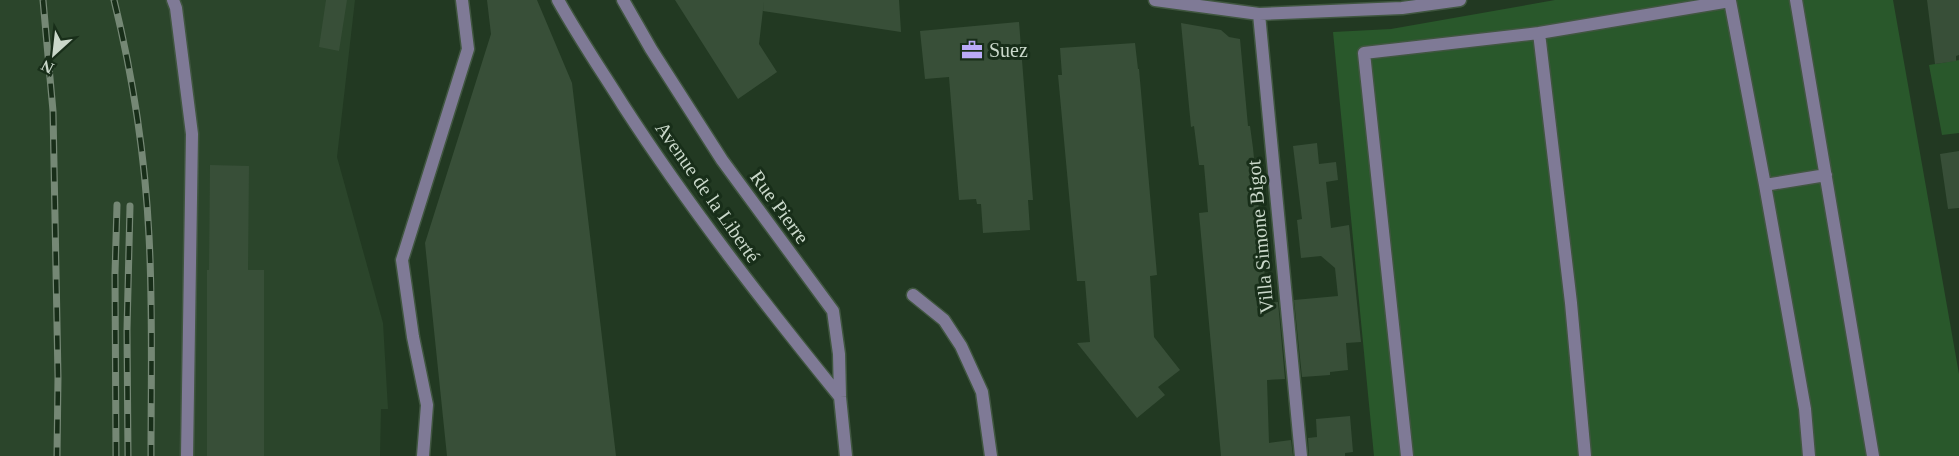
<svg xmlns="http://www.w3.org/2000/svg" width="1959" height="456" font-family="Georgia,serif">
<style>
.built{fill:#2b452b}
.green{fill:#29582b}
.building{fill:#384f38}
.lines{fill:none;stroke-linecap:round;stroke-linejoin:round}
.service-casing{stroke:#405640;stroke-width:15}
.minor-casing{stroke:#405640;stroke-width:15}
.service{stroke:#7f7a96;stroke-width:12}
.minor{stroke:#7f7a96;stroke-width:12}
.rail-casing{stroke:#758875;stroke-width:7}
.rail{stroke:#182e19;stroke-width:4.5;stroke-dasharray:14;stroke-linecap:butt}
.labels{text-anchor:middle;stroke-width:6;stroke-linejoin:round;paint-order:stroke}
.poi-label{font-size:20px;fill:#cad8ca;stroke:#182e19;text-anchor:start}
.street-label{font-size:20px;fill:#cad8ca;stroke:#182e19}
</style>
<rect width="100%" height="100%" fill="#223922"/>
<path class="built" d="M0,0H355L337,157L383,323L388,409H381L380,456H0Z"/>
<path class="green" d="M1555,0H1893L1959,374V456H1374L1333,32L1391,29Z
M1959,60V133L1942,135L1929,65Z"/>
<path class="building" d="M326,0H347L339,51L319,47Z
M487,0H537L572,83L616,456H447L425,243L491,34Z
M675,0H899L901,32L763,11L764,1L759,44L777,72L738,99Z
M1927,0H1959V55L1956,56V61L1935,64Z
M1019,22L1033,200H1028L1030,230L983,233L981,204H977L976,199L959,200L949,77L925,79L920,31Z
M1181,23L1221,30L1229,37L1240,39L1248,126H1250L1253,148L1264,263L1266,303L1278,302L1285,379L1267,380L1269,443L1291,440L1293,456H1221L1199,213L1208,212L1206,188L1204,165H1199L1194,126L1191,127Z
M1135,43L1138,69H1139L1157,275L1150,276L1154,337L1180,370L1158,387L1165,395L1137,418L1077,343L1090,342L1085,281H1077L1058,75H1062L1060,48Z
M1317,143L1319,164L1336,162L1338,180L1326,182L1331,228L1349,225L1361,342L1346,343L1348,370L1330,372V375L1302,377L1294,300L1338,296L1335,268L1321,256L1301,258L1297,220L1302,219L1293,146Z
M1959,151V208L1948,209L1940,154Z
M210,165L249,166L248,270H264V456H207V270H209Z
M1350,416L1353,452L1345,453V456H1309L1308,438L1317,437L1316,419Z"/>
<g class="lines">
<defs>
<path id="service" d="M173,0L176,8L192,134L187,456
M1796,0L1873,456
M1539,33L1730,1L1765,185L1805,409L1809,456
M1765,185L1826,175
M913,295L944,320L961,346L982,392L991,456
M423,456L427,405L413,337L402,260L468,49L462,0
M1407,456L1364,53L1539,33L1571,303L1585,456"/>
<path id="minor" d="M558,0C578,36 601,70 623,105C689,207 763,302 840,397
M623,0L651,49L722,160L833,311L839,354L840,397L846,456
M1155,0L1259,14L1402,8L1460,0
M1259,14L1301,456"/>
</defs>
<use href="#service" class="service-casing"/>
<use href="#minor" class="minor-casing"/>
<use href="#service" class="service"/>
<use href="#minor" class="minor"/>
<defs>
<path id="rail" d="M43,0L53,111L58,377L57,456
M114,0C133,77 145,156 149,236C153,309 151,383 151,456
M116,456L115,274L117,205
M128,456L127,330L130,206"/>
</defs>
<use href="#rail" class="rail-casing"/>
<use href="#rail" class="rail"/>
</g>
<defs>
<symbol id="office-bare" viewBox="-9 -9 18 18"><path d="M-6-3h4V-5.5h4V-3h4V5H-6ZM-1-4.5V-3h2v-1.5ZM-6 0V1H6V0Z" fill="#baaaf7" stroke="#182e19" stroke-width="2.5" paint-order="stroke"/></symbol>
</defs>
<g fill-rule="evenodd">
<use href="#office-bare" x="957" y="35" width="30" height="30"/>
</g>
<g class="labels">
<g class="poi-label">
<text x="989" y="57">Suez</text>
</g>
<g class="street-label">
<text transform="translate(708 192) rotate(55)" y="7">Avenue de la Liberté</text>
<text transform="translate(780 207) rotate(54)" y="7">Rue Pierre</text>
<text transform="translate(1260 237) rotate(-95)" y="7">Villa Simone Bigot</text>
</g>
</g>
<g transform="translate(54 54) rotate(207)" stroke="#182e19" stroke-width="4.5" paint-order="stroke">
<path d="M0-4.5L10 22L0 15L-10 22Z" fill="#cad8ca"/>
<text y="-9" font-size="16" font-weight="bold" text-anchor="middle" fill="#cad8ca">N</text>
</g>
</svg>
